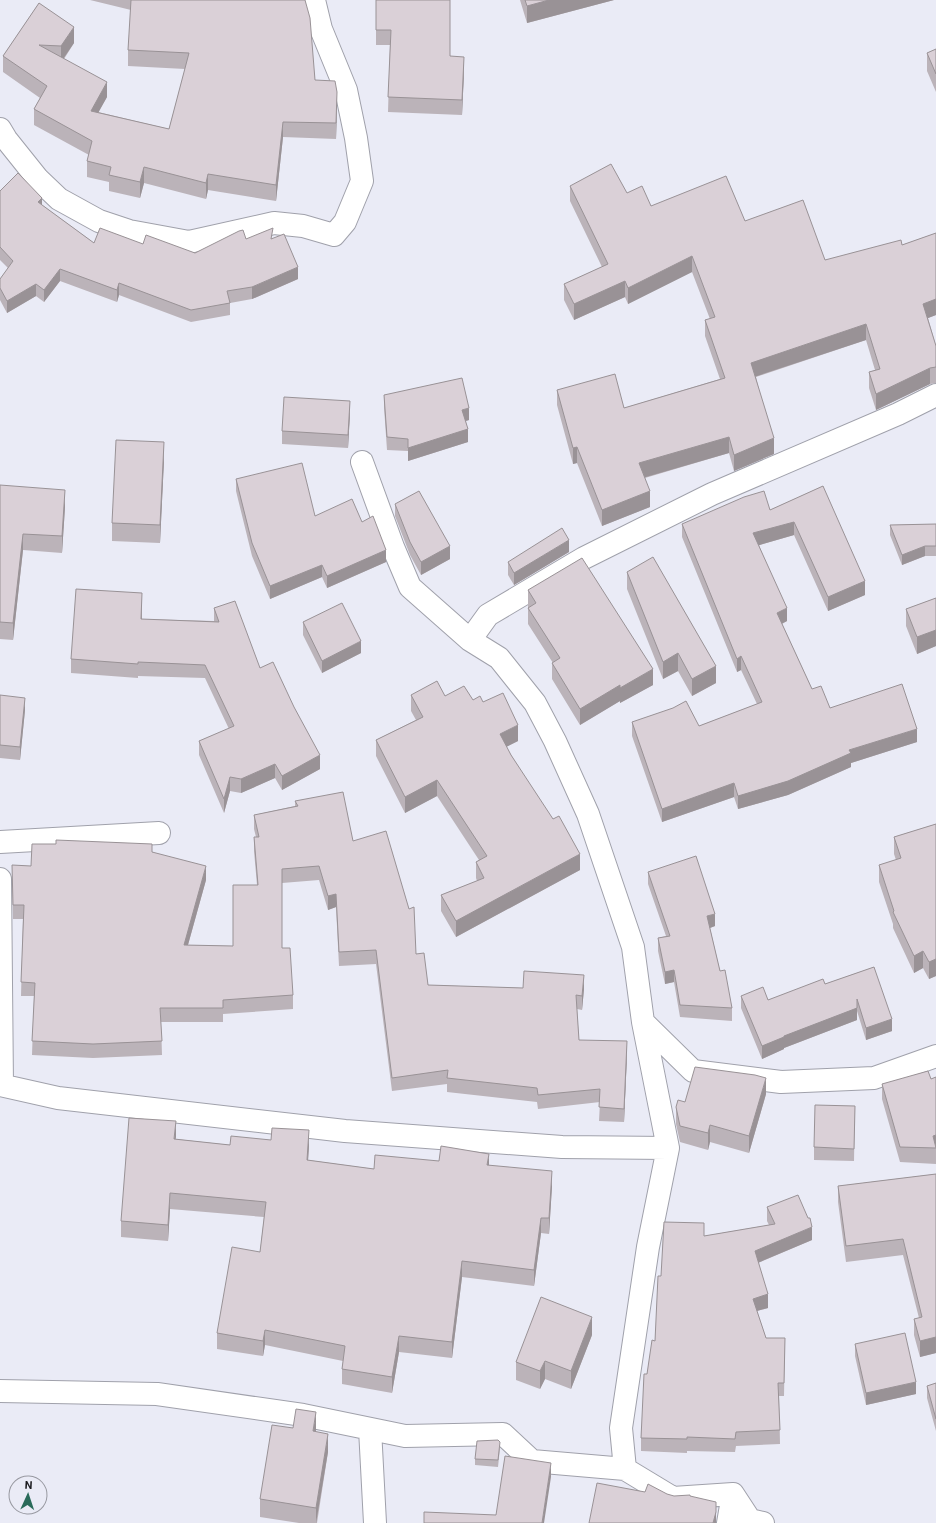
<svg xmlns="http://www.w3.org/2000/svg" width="936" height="1523" font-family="Roboto,sans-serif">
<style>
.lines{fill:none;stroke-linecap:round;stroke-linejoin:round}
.minor-casing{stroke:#a0a1ab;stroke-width:24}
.minor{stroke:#fff;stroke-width:22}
.wall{fill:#bbb3b9}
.shaded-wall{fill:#999296}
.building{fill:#dad0d7;stroke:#999296}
</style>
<rect width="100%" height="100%" fill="#eaebf6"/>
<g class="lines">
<defs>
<path id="minor" d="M0,129L6,139L38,179L59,199L99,221L129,231L189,242L274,223L303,226L334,235L345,222L362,181L356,138L346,90L321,29L314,0
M362,462L393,547L410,587L470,640L499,658L535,703L555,741L588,814L633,947L643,1022L668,1148L648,1247L621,1428L625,1469
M470,640L488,615L584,558L712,494L898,414L936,395
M0,842L159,833
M0,879L2,1085
M643,1022L693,1071L781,1082L874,1078L936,1056
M0,1085L58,1098L345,1131L562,1147L668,1148
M0,1391L157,1394L303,1415L405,1436L503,1434L532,1461L625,1469L673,1498L733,1494L750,1520L763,1523
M370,1429L375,1523
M728,1523L733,1494"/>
</defs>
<use href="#minor" class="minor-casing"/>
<use href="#minor" class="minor"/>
</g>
<path class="wall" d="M90,0H305L315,80L337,107L336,139L283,137L276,201L208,190L206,199L144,183L140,198L109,191V182L87,177V161L89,155L34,125V109L40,98L3,72V56L39,3L74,43L64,59L107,97L98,112L169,129L185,69L128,66V50L131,10Z
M376,0L450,56L464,72L462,115L388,112L390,45H376Z
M520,0H614L527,23Z
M936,49V92L927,71V53Z
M570,186L627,193L651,206L745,221L825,260L902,245L936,233V315L928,318L936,346V383L930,384L876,410L869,388V372L875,370L866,340L756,377L774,454L734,471L729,453L645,478L650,507L602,526L577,463L573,464L557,405V390L624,408L720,379L705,336V320L710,319L692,272L628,304L625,297L574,320L564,300V284L602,267L570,201Z
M0,191L42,205L94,243L143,244L195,253L246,239H273L298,279L252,299L230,303V315L191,322L119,295L117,302L60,281L44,302L36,296L7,313L0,300V279L8,268L0,260Z
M384,395L469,420L466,421L468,442L408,461V451L387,450L384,407Z
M350,413L348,448L282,444V431Z
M164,460L160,543L112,541V523Z
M236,479L315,516L362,522L386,562L327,588L322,577L270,599L252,556L236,491Z
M0,485L65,507L62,553L23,550L13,640L0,639Z
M823,486L865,595L828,611L794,535L759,545L787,621L782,624L812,689L830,708L917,742L851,763V767L788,795L738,809L734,797L662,822L632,736V722L699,726L757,704L741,670L737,672L682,537V524L770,510Z
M395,504L450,559L421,575L410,555L395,516Z
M936,524V556H925L902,565L890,535V525Z
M569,552L514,585L508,575V562Z
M627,572L716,683L692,696L678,671L663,679L627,589Z
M528,590L653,685L620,703V701L580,725L552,679V663H553L528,624Z
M936,598V646L917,654L906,626V609Z
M142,607V619L214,621V608L260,668L320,769L282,790L275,778L241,793L230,791L224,813L199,755V741L229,729L205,678L138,676V678L71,673V659Z
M303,622L361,653L322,673L303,635Z
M0,695L25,710L20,760L0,758Z
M411,695L445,696L483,702L518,741L506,747L511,755L580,870L456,937L441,911V895L477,881L476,878V862L479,860L437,796L405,813L376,756V740L416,720L411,711Z
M295,801L353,841L416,954L428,985L523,988L584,989L582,1010L577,1009L579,1040L627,1055L624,1122L599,1121L600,1102L538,1109L537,1102L447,1092V1084L392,1091L376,964L339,966L336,907L328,910L319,880L282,883V948L293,995V1009L223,1014V1022H161L162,1055L93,1058L32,1055L34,996H21L23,919H13L12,879L31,866L152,852L206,880L188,945L233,946L257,885L254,851V837H256L254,829V815L295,806Z
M936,824V976L929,979L923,968L914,973L893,928V924L879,882V865L896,860L894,854V837Z
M648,872L715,926L710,928L720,971L732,1008V1021L680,1017L674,982L665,984L658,951V938L666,936L648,884Z
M874,967L892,1031L866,1040L857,1011V1020L784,1048V1049L762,1059L741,1008V996L768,1000L825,984Z
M936,1077V1164L900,1162L882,1099V1084L931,1079Z
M766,1094L749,1153L710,1142L708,1150L680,1142L676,1124V1107L685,1102Z
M855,1106L854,1161L814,1160V1147Z
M176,1139L230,1145L309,1146L308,1160L374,1169L489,1165L552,1186L549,1234L541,1233L534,1286L462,1277L452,1358L399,1352L392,1393L342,1384V1369L343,1361L265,1345L263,1356L217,1349V1333L260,1252L264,1217L170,1209L168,1241L121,1237V1221Z
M936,1174V1353L920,1357L914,1335V1319L919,1318L903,1255L846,1262L838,1202V1186Z
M767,1207L812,1240L758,1263L768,1308L757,1311L766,1338H785L784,1396H779L780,1444L736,1446L735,1452L687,1451V1453L641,1451V1438L647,1374L655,1341L661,1276L704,1236L769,1225L767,1221Z
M592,1335L571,1389L545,1379L540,1389L516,1380V1362Z
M855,1344L916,1394L866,1405L855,1356Z
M936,1383V1431L927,1398V1386Z
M293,1428L316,1430L315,1432L328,1452L317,1523H299L260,1517V1499Z
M500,1448L498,1467L475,1465V1459Z"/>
<path class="shaded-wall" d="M549,0H614L527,23V6Z
M74,27V43L61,62V46Z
M464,57V72L462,115V100Z
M107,82V97L91,126V111Z
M337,92V107L336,139V123Z
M283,122V137L276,201V185Z
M144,167V183L140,198V182Z
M208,174V190L206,199V183Z
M42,198V210L38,202Z
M692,256V272L628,304V288Z
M298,267V279L252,299V287Z
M60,269V281L44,302V290Z
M625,281V297L574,320V304Z
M119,283V295L117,302V290Z
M36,284V296L7,313V301Z
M936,299V315L923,320V304Z
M866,324V340L751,378V363Z
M930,368V384L876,410V394Z
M350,401V413L348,448V435Z
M469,408V420L462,422V410Z
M468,429V442L408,461V448Z
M729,437V453L639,479V463Z
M774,438V454L734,471V455Z
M164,442V460L160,543V525Z
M577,447V463L573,464V448Z
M65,490V507L62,553V536Z
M650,491V507L602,526V510Z
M794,522V535L753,547V533Z
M23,534V550L13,640V623Z
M569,540V552L514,585V573Z
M450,546V559L421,575V562Z
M925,546V556L902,565V555Z
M386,550V562L327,588V576Z
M322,565V577L270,599V586Z
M865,581V595L828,611V597Z
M142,593V607L141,633V619Z
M787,608V621L777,626V613Z
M936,630V646L917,654V637Z
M361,641V653L322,673V661Z
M678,653V671L663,679V662Z
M741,656V670L737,672V659Z
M716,666V683L692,696V679Z
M653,669V685L620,703V688Z
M620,685V701L580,725V709Z
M25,698V710L20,760V747Z
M518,725V741L500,750V734Z
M917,729V742L851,763V767L788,795L738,809V796L849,750Z
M320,755V769L282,790V776Z
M275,764V778L241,793V779Z
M230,777V791L224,813V799Z
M437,780V796L405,813V797Z
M734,783V797L662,822V809Z
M580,854V870L456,937V921Z
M206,866V880L184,959V945Z
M336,894V907L328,910V896Z
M715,914V926L707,929V916Z
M923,951V968L914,973V956Z
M936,959V976L929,979V962Z
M674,970V982L665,984V972Z
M584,975V989L582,1010V996Z
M857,999V1020L784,1048V1049L762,1059V1046Z
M892,1019V1031L866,1040V1028Z
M627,1041V1055L624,1122V1109Z
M766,1078V1094L749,1153V1136Z
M176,1121V1137L174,1154V1139Z
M710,1125V1142L708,1150V1133Z
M309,1130V1146L307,1176V1160Z
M936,1135V1148L933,1136Z
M489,1154V1169L487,1165Z
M552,1171V1186L549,1234V1218Z
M170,1193V1209L168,1241V1225Z
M541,1218V1233L534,1286V1270Z
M812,1227V1240L755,1264V1251Z
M462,1261V1277L452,1358V1342Z
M768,1294V1308L753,1312V1299Z
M592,1317V1335L571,1389V1371Z
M265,1330V1345L263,1356V1341Z
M399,1336V1352L392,1393V1377Z
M936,1337V1353L920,1357V1341Z
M545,1361V1379L540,1389V1371Z
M916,1382V1394L866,1405V1393Z
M316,1412V1430L313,1449V1431Z
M328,1434V1452L316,1523V1508Z
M551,1463V1477L544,1523H542Z
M716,1502V1523H713Z"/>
<path class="building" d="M131,0H305L310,18L315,80L335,81L337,92L336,123L283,122L276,185L208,174L206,183L144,167L140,182L109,175L111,167L87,161L92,141L34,109L47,86L3,56L39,3L74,27L61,46L39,45L107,82L91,111L169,129L189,53L128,50Z
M376,0H450V56L464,57L462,100L388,97L391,30H376Z
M525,0H549L527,6Z
M936,49V74L927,53Z
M611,164L627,193L642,186L651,206L726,176L745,221L803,200L825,260L901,240L902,245L936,233V299L923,304L936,346V367L930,368L876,394L869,372L880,369L866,324L751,363L774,438L734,455L729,437L639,463L650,491L602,510L577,447L573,448L557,390L615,374L624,408L725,378L705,320L715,317L692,256L628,288L625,281L574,304L564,284L608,264L570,186Z
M18,173L42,198L38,202L94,243L100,228L143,244L146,235L195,253L239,231L243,230L246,239L273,228L271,239L284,234L298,267L252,287L227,291L230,303L191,310L119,283L117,290L60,269L44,290L36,284L7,301L0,288V279L13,261L0,247V191Z
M462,378L469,408L462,410L468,429L408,448V439L387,437L384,395Z
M284,397L350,401L348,435L282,431Z
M116,440L164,442L160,525L112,523Z
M302,463L315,516L352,499L362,522L373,516L386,550L327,576L322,565L270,586L252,543L236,479Z
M0,485L65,490L62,536L23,534L13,623L0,622Z
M823,486L865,581L828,597L794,522L753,533L787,608L777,613L812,689L821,686L830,708L902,684L917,729L849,750L851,753L788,781L738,796L734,783L662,809L632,722L673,708L686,701L699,726L762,702L741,656L737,659L682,524L744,497L764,491L770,510Z
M419,491L450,546L421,562L410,542L395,504Z
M936,524V546H925L902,555L890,525Z
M562,528L569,540L514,573L508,562Z
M653,557L716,666L692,679L678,653L663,662L627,572Z
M582,558L653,669L620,688V685L580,709L552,663L560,658L528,608L536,603L528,590Z
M76,589L142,593L141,619L219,622L214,608L235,601L260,668L273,662L294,707L320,755L282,776L275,764L241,779L230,777L224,799L199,741L234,726L205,665L138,662V664L71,659Z
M936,598V630L917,637L906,609Z
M342,603L361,641L322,661L303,622Z
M437,681L445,696L464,686L473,700L480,696L483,702L503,693L518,725L500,734L511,755L553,819L559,816L580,854L456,921L441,895L484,878L476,862L487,856L437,780L405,797L376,740L423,717L411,695Z
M0,695L25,698L20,747L0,745Z
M343,792L353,841L386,831L409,909L414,907L416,954L424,953L428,985L523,988L524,971L584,975L582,996L576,995L579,1040L627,1041L624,1109L599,1107L600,1089L538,1095L537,1088L447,1078L448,1070L392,1078L376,950L339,952L336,894L328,896L319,866L282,869V948H290L293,995L223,1000V1008H160L162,1041L93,1044L32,1041L35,983L21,982L24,905H13L12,865L31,866L32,844H56V840L152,844V852L206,866L184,945L233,946V885H258L254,837H259L254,815L298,806L295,801Z
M936,824V959L929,962L923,951L914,956L893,912L894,911L879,865L901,858L894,837Z
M696,856L715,914L707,916L720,971L725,970L732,1008L680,1005L674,970L665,972L658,938L670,936L648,872Z
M874,967L892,1019L866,1028L857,999V1008L784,1036V1037L762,1046L741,996L763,987L768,1000L823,979L825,984Z
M695,1067L755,1075L766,1078L749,1136L710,1125L708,1133L680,1126L676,1107L678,1100L685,1102Z
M928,1071L931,1079L936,1077V1135L933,1136L936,1148L900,1147L882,1084Z
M815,1105L855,1106L854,1149L814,1147Z
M129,1118L176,1121L174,1139L230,1145L231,1136L271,1140L272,1128L309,1130L307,1160L374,1169L375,1155L439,1161L441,1146L489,1154L487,1165L552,1171L549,1218H541L534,1270L462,1261L452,1342L399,1336L392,1377L342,1369L345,1346L265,1330L263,1341L217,1333L232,1247L260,1252L266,1202L170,1193L168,1225L121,1221Z
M936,1174V1337L920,1341L914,1319L922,1317L903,1239L846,1246L838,1186Z
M798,1195L808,1218H810L812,1227L755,1251L768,1294L753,1299L766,1338H785L784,1383H778L780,1430L736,1432L735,1439L687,1437V1439L641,1438L644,1374H647L652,1340L655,1341L658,1276H661L664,1222L704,1223V1236L775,1224L767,1207Z
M541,1297L592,1317L571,1371L545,1361L540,1371L516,1362Z
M905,1333L916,1382L866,1393L855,1344Z
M936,1383V1419L927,1386Z
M296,1409L316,1412L313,1431L328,1434L316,1508L260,1499L272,1425L293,1428Z
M498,1440L500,1442L498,1460L475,1459L477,1441Z
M505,1456L551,1463L542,1523H424V1512L496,1515Z
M597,1483L645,1492L648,1484L667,1494L674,1496L690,1495V1496L716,1502V1512L713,1523H589Z"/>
<g transform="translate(28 1495) rotate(3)"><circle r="19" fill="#eaebf6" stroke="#9899a1"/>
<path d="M0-3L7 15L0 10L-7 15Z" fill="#2a6b5a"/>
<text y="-6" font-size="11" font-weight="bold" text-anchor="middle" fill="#1d1d21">N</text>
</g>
</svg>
